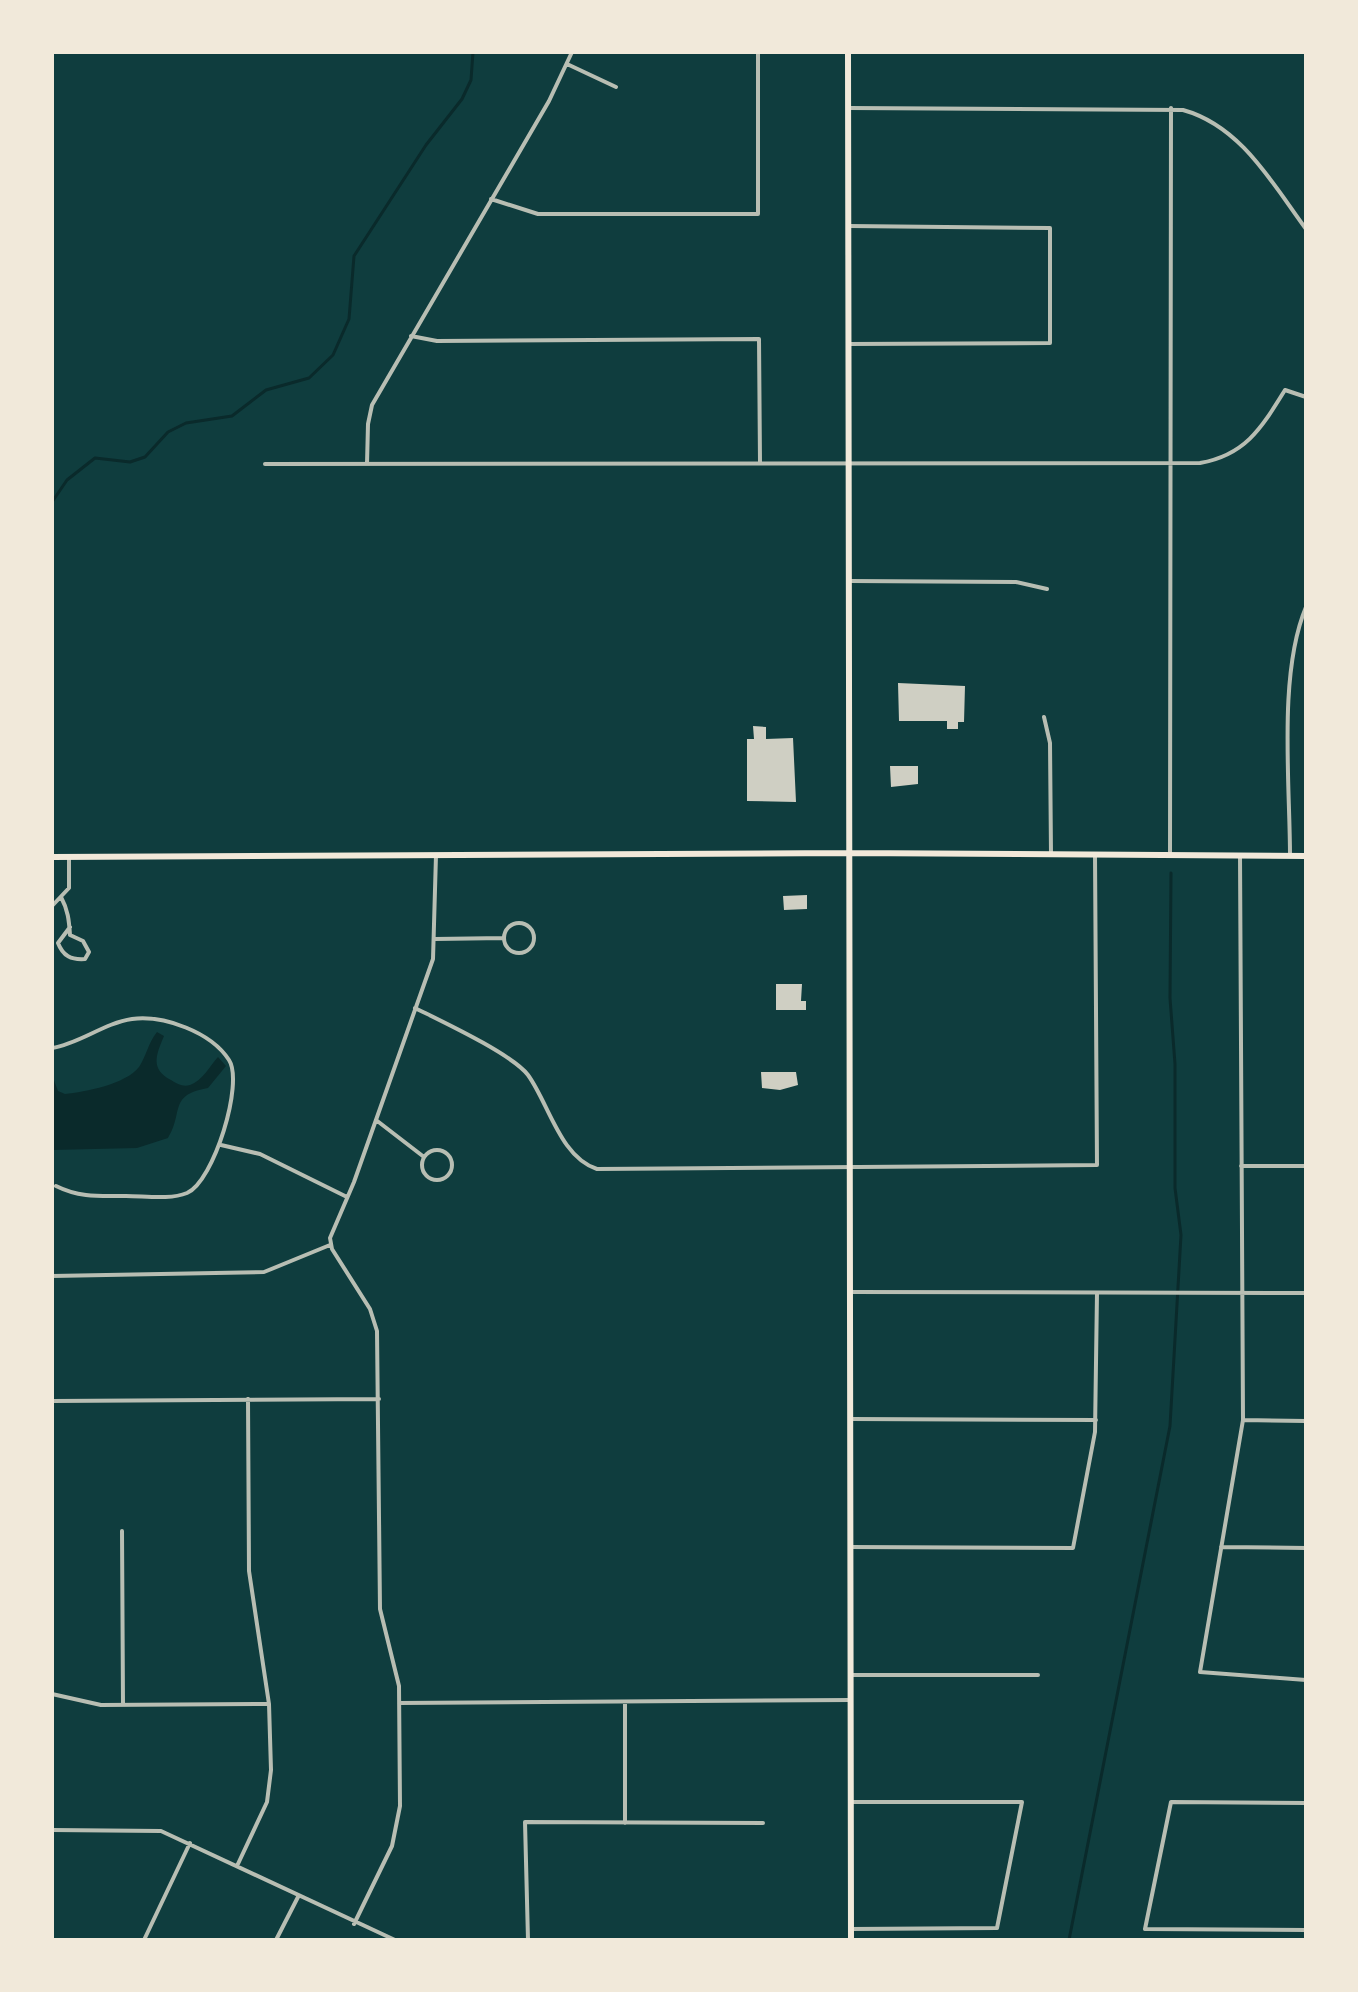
<svg xmlns="http://www.w3.org/2000/svg" width="1358" height="1992" font-family="'Titillium Web',sans-serif">
<style>
.water{fill:#0a2a2b}
.lines{fill:none;stroke-linecap:round;stroke-linejoin:round}
.stream{stroke:#0a2a2b;stroke-width:3}
.building{fill:#cfcfc3}
.minor{stroke:#b8beb3;stroke-width:4}
.secondary{stroke:#f1e9da;stroke-width:6}
</style>
<rect width="100%" height="100%" fill="#0f3d3e"/>
<path class="water" d="M157,1032L164,1036C156,1055 150,1069 171,1080C177,1084 183,1087 190,1085C202,1081 210,1066 218,1057L226,1066L208,1088C168,1095 184,1112 168,1138L137,1148L52,1150V1075L58,1091L65,1094C85,1092 126,1084 139,1067C146,1057 148,1043 157,1032Z"/>
<g class="lines">
<path class="stream" d="M52,502L67,480L95,458L130,462L145,457L168,432L186,423L232,416L266,390L309,378L333,355L349,319L354,256L426,145L462,99L471,80L473,52
M1069,1940L1170,1426L1181,1235L1175,1188V1064L1170,998L1171,873"/>
</g>
<path class="building" d="M898,683L965,686L964,722H958V729H947V721H899Z
M753,726L766,727V739L793,738L796,802L747,801V739H754Z
M890,766H918V784L891,787Z
M807,895V909L784,910L783,896Z
M776,984H802L801,1001H806V1010H776Z
M761,1072H796L798,1085L780,1090L762,1088Z"/>
<g class="lines">
<path class="minor" d="M567,64L616,87
M849,108L1183,110C1241,126 1272,183 1306,229
M491,199L538,214H758V52
M411,336L437,341L759,339L760,463
M848,344L1050,343V228L849,226
M265,464L1200,463C1246,455 1262,427 1285,390L1306,397
M367,464L368,424L372,405L549,101L572,52
M850,581L1016,582L1047,589
M1044,717L1050,743L1051,854
M1170,855L1171,108
M1240,855L1243,1420L1200,1672L1306,1680
M1290,856C1290,783 1278,674 1306,607
M61,897C68,910 69,920 70,935L83,941L89,952L85,959C71,960 63,956 58,943L70,927
M52,906L69,888V857
M504 938a15 15 0 1 1 30 0a15 15 0 1 1-30 0Z
M435,939L504,938
M415,1008C441,1021 512,1054 528,1075C549,1104 560,1157 597,1169L1097,1165L1095,855
M52,1048C79,1044 104,1023 132,1019C164,1015 211,1032 229,1060C244,1083 214,1181 187,1193C170,1200 145,1196 126,1196C100,1196 80,1198 56,1186
M376,1120L424,1157
M221,1145L260,1154L347,1197
M422 1165a15 15 0 1 1 30 0a15 15 0 1 1-30 0Z
M1241,1166H1306
M52,1276L264,1272L330,1245
M849,1292L1306,1293
M52,1401L379,1399
M851,1419L1096,1420
M1243,1420L1306,1421
M122,1531L123,1705
M850,1547L1073,1548L1095,1432L1097,1293
M1221,1547L1306,1548
M851,1675H1038
M52,1694L101,1705L269,1704
M625,1702V1823
M399,1703L851,1700
M851,1802H1022L997,1928L851,1929
M1306,1803L1171,1802L1145,1929L1306,1930
M52,1830L161,1831L395,1940
M237,1866L267,1802L271,1770L269,1704L249,1571L248,1399
M354,1924L392,1846L400,1806L399,1686L380,1609L377,1331L370,1309L332,1249L330,1238L354,1182L433,959L436,855
M144,1940L190,1843
M276,1940L298,1897
M528,1940L525,1822L763,1823"/>
<path class="secondary" d="M848,52L851,1940
M52,857L848,853L1306,856"/>
</g>
<rect width="1358" height="1992" fill="none" stroke="#f1e9da" stroke-width="108"/>
</svg>
